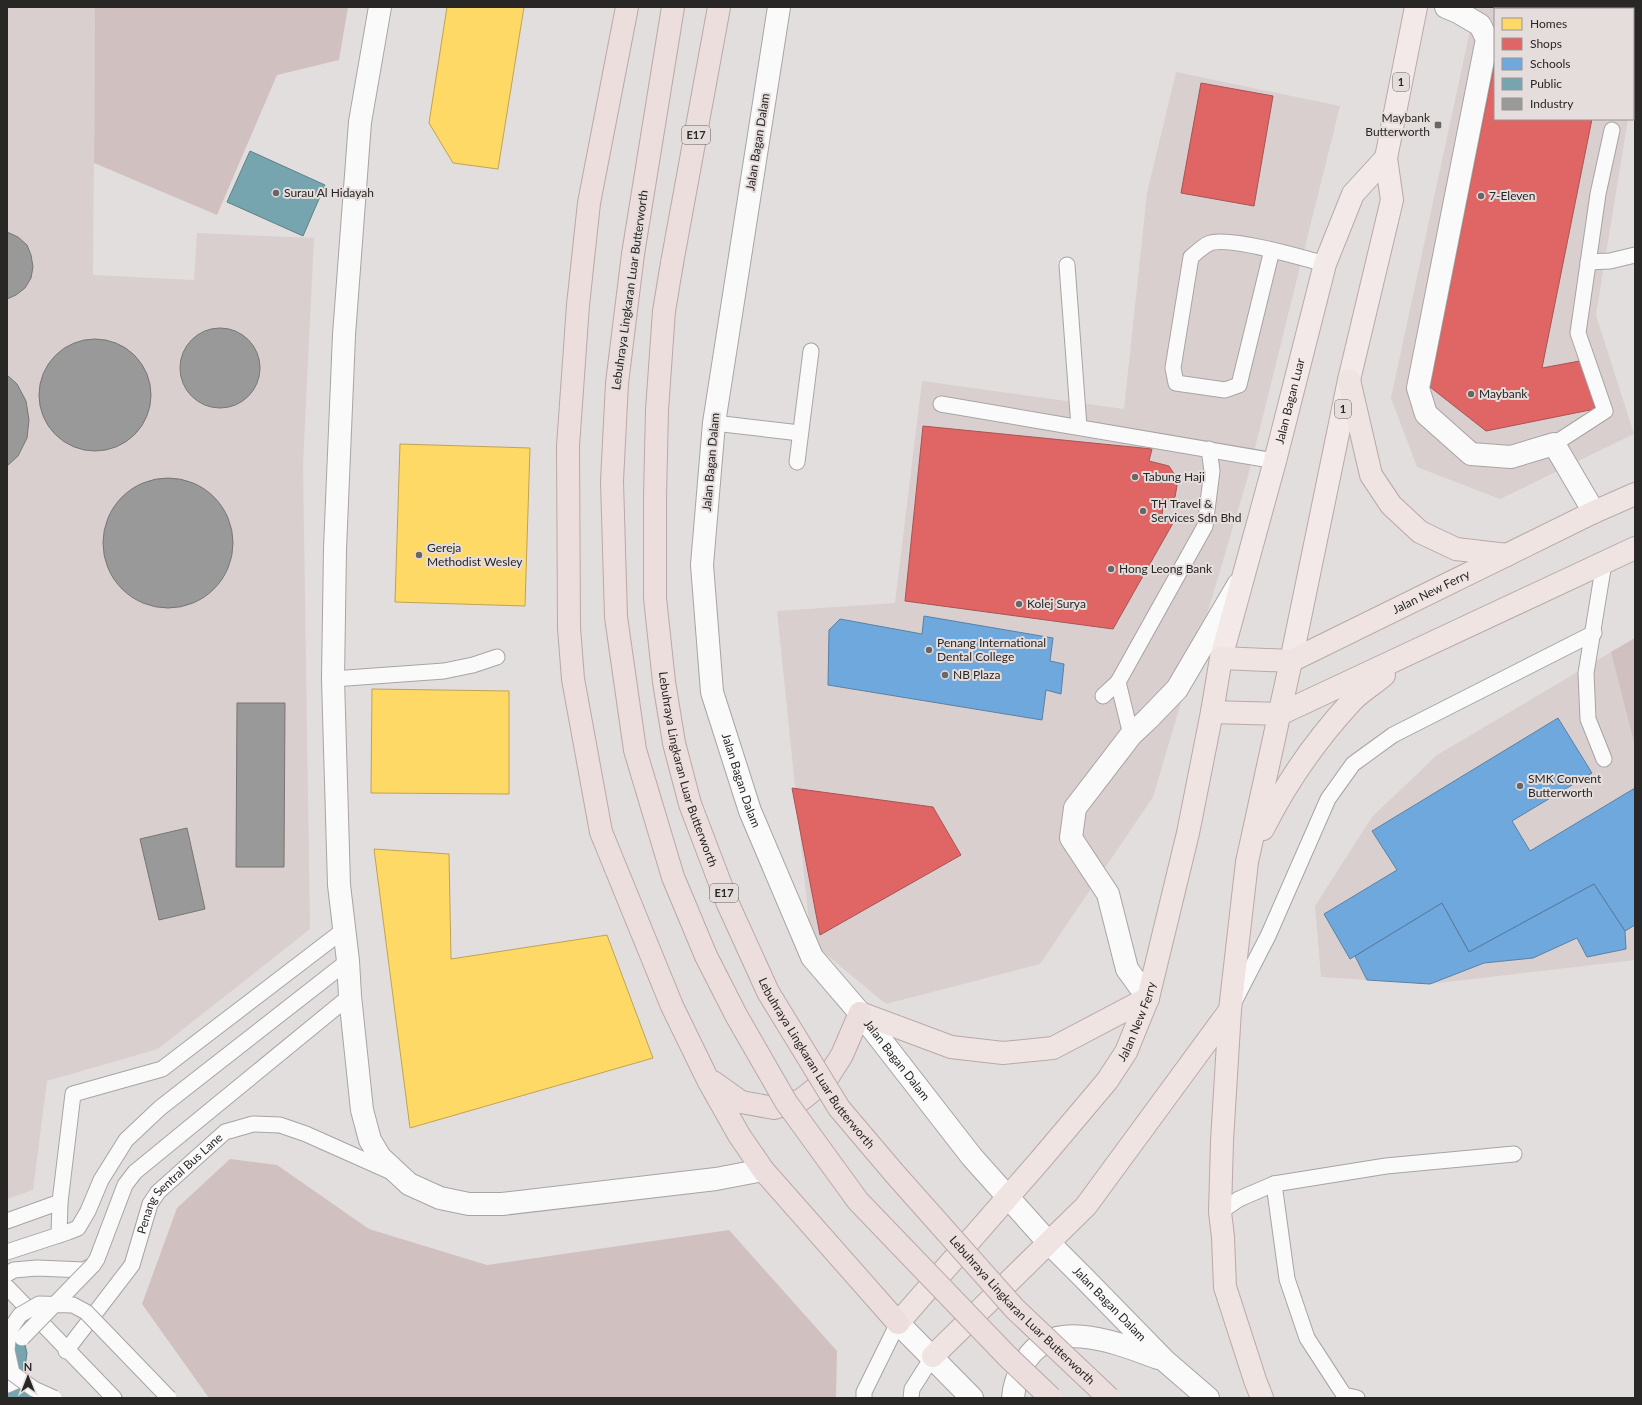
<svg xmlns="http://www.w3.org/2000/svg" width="1642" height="1405" font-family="Lato,sans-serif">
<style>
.built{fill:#d9cfce}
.green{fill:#d0c1c0}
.homes{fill:#ffd966;stroke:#bfa353}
.shops{fill:#e06666;stroke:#a95353}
.schools{fill:#6fa8dc;stroke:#5a81a5}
.public{fill:#76a5af;stroke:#5f7f86}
.industry{fill:#999;stroke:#777676}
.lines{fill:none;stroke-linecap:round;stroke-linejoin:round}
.service-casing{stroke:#a7a4a4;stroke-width:17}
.minor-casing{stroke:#a7a4a4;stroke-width:24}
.tertiary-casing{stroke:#a7a4a4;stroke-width:24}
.primary-casing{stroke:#b9a9a8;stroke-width:24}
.trunk-casing{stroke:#b9a9a8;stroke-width:24}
.motorway-casing{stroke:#b9a9a8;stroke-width:24}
.service{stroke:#fbfafa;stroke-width:15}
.minor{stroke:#fbfafa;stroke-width:22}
.tertiary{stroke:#fbfafa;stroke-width:22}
.primary{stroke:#f2e9e8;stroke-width:22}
.trunk{stroke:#efe4e2;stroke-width:22}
.motorway{stroke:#ecdedd;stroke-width:22}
.service-bridge-casing{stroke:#a7a4a4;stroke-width:17;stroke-linecap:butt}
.motorway-bridge-casing{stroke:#b9a9a8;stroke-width:24;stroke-linecap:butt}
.service-bridge{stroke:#fbfafa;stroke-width:15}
.motorway-bridge{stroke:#ecdedd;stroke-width:22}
.poi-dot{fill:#6a6666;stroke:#e4dddc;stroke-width:1.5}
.labels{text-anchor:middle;stroke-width:4;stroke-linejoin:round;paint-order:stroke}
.shield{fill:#e4dddc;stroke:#615d5d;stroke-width:1}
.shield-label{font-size:11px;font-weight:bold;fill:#292626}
.poi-label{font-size:12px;fill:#292626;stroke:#e4dddc;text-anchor:start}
.street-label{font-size:12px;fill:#292626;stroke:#e4dddc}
</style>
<rect width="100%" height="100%" fill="#e2dede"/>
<path class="built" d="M7,7H95L93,275L194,280L197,233L314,238L303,465L310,929L158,1049L47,1081L33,1190L7,1199Z
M1475,7H1635V74L1633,87V9H1495V119H1628L1596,315L1634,434L1500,499L1417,467L1391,398Z
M1176,72L1340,106L1248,476L1153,797L1040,964L886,1004L811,942L777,611L895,603L922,381L1124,409L1147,193Z
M1635,638V960L1430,984L1321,977L1315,906L1372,817L1437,755Z"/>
<path class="green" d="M95,7H348L339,60L277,75L217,215L94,163Z
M1635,638V746L1611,652Z
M230,1159L277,1165L369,1229L487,1265L729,1230L837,1351L836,1398H209L142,1304L177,1208Z"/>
<path class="homes" d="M447,7H524L498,169L453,163L429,123Z
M400,444L530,448L525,606L395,602Z
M372,689L509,691V794L371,793Z
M374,849L449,854L451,959L607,935L653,1058L410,1128Z"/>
<path class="shops" d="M1495,60V119H1592L1542,368L1585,360L1595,409L1486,431L1430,387Z
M1201,83L1273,96L1254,206L1181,193Z
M923,426L1152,449L1149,461L1169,466L1178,480L1175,497L1163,505L1162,516H1177L1113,629L905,601Z
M792,788L933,807L961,855L820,935Z"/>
<path class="schools" d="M924,616L1053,638L1050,661L1064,664L1061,694L1046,690L1042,720L828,685L829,630L840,619L922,634Z
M1558,718L1592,773L1512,821L1530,851L1635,788V925L1625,931L1594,884L1469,952L1442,903L1350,959L1324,914L1397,870L1372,831Z
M1594,884L1625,931L1626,949L1587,957L1577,938L1533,958L1484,963L1430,984L1367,980L1355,956L1442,903L1469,952Z"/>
<path class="public" d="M250,151L325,185L303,236L227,202Z
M7,1323L20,1334L25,1345L27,1353L24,1374L48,1398H7Z"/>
<path class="industry" d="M7,232L18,237L27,245L31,255L33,267L31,278L25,288L16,295L7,299Z
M180 368a40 40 0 1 1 80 0a40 40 0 1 1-80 0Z
M39 395a56 56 0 1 1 112 0a56 56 0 1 1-112 0Z
M7,375L17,384L26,401L29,420L27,438L18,456L7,466Z
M103 543a65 65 0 1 1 130 0a65 65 0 1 1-130 0Z
M237,703H285L284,867H236Z
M187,828L205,909L159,920L140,839Z"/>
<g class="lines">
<defs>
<g id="service">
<path d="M1272,250L1239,385L1225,390L1176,383L1173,368L1191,257C1196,253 1202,247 1208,244C1225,235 1304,258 1325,264"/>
<path d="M1588,262L1610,261L1635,255"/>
<path d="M1067,265L1079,427"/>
<path d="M941,404L1275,461"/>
<path d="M714,423L800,433"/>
<path d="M1554,444L1605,411L1578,333L1598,194L1612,130"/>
<path d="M797,462L811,351"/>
<path d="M1604,563L1586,673L1588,719L1604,759"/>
<path d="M333,679L444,671L473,665L497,657"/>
<path d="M1118,682L1131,735"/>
<path d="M1103,696L1118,682L1205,526L1212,471L1209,449"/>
<path d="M1235,1000L1268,936L1328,799L1353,764L1393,735L1594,633"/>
<path d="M1274,1184L1287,1279L1307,1338L1344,1395L1357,1398"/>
<path d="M1220,1212L1239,1199L1274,1184L1386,1166L1514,1154"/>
<path d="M7,1221L60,1202"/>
<path d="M59,1235L60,1202L73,1094L162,1069L345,929"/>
<path d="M7,1252L68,1232L78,1228L88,1211L101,1180L126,1140L160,1108L348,961"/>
<path d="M7,1274L14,1270L37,1268L84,1270L93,1265L97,1259L125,1185L135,1172L350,996"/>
<path d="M7,1287L114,1398"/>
<path id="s1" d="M66,1351L132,1265L150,1204L158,1192L225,1132L253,1124L280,1125L306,1134L389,1171"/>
<path d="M7,1385L21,1379"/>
<path d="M864,1398V1392L898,1323"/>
<path d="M911,1398L912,1389L933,1356"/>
</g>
<path id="minor" d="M380,7L360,122L344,335L335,549L333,679L339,885L348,961L350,996L362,1110L370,1140L380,1157L409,1184L440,1198L469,1204H502L716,1179L763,1170
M1446,7L1458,12L1480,25L1487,39L1418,388L1426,414L1471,454L1511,457L1554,444L1594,512
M1148,998L1127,969L1108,894L1071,838L1075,808L1131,735L1148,719L1177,689L1238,585"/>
<g id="tertiary">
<path id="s2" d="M779,7L714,423L702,565L712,692L750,811L812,957L860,1013L972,1157L1049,1243L1083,1277L1164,1360L1208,1398"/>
<path d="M898,1323L972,1398"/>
<path d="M1013,1398C1014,1385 1017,1378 1023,1366C1047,1314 1118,1343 1158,1358"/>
</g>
<g id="primary">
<path id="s3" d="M1221,658L1275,461L1325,264L1353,194L1386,158"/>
<path d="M1291,661L1349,380L1392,200L1386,158L1416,7"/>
</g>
<g id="trunk">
<path d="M1349,380L1371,475L1391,505L1420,532L1456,549L1507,555"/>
<path d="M1212,712L1280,714L1635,548"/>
<path d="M1263,829C1286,783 1316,740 1351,702C1360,692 1374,684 1384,675"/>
<path d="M860,1013L951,1047L1003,1053L1053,1048L1148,998"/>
<path id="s4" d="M898,1323L1042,1158L1107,1081L1126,1052L1148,998L1188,833L1212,712L1221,658L1291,661L1594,512L1635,494"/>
<path d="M933,1356L1086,1206L1230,1010"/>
<path d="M1262,1398L1255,1380L1225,1287L1223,1237L1220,1212L1222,1141L1230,1010L1247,862L1291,661"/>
</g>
<path id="motorway" d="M627,7L589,203L578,305L568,446L569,628L573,679L601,832L672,1006L708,1080L739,1135L763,1170L898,1323
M633,254L673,7
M672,263L719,7
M713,1082L741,1102L774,1108L801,1100L826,1080L842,1055L860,1013"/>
</defs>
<use href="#service" class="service-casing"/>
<use href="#minor" class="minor-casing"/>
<use href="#tertiary" class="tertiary-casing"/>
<use href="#primary" class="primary-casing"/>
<use href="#trunk" class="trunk-casing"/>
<use href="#motorway" class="motorway-casing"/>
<use href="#service" class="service"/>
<use href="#minor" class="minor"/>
<use href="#tertiary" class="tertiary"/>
<use href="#primary" class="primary"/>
<use href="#trunk" class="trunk"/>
<use href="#motorway" class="motorway"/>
<defs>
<path id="service-bridge" d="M22,1338L93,1265
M54,1398L34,1389L12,1373L7,1350L9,1331L20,1315L39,1304L73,1305L86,1312L169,1398"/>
<g id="motorway-bridge">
<path d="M633,254L617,383L612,481L616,617L635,750L673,877L706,956L736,1015L786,1102L858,1201L1007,1356L1051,1398"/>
<path id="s5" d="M672,263L664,311L657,410L655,497V598L664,682L674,743L690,804L728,904L768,992L839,1108L895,1174L1015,1309L1109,1398"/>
</g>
</defs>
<use href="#service-bridge" class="service-bridge-casing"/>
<use href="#motorway-bridge" class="motorway-bridge-casing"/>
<use href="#service-bridge" class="service-bridge"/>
<use href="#motorway-bridge" class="motorway-bridge"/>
</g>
<g class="poi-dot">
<rect x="1434" y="121" width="8" height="8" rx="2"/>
<circle cx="276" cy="193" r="4"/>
<circle cx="1481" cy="196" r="4"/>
<circle cx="1471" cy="394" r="4"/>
<circle cx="1135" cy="477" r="4"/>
<circle cx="1143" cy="511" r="4"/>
<circle cx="419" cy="555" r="4"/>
<circle cx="1111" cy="569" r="4"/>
<circle cx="1019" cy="604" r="4"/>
<circle cx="929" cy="650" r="4"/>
<circle cx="945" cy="675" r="4"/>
<circle cx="1520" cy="786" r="4"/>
</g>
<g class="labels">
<g class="shield">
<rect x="1393" y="73" width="16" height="18" rx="3"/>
<rect x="682" y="126" width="28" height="18" rx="3"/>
<rect x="1335" y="400" width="16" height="18" rx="3"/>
<rect x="710" y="884" width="28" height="18" rx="3"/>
</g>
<g class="shield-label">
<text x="1401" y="86">1</text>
<text x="696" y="139">E17</text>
<text x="1343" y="413">1</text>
<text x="724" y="897">E17</text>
</g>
<g class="poi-label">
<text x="1430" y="122" text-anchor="end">Maybank<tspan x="1430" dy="14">Butterworth</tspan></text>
<text x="284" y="197">Surau Al Hidayah</text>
<text x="1489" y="200">7-Eleven</text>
<text x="1479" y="398">Maybank</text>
<text x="1143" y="481">Tabung Haji</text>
<text x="1151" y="508">TH Travel &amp;<tspan x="1151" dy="14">Services Sdn Bhd</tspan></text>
<text x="427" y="552">Gereja<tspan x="427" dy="14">Methodist Wesley</tspan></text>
<text x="1119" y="573">Hong Leong Bank</text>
<text x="1027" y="608">Kolej Surya</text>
<text x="937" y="647">Penang International<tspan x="937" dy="14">Dental College</tspan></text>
<text x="953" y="679">NB Plaza</text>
<text x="1528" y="783">SMK Convent<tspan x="1528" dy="14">Butterworth</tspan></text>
</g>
<g class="street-label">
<text transform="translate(758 142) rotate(-81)" y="4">Jalan Bagan Dalam</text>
<text transform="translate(630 290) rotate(-82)" y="4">Lebuhraya Lingkaran Luar Butterworth</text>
<text dy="4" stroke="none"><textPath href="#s3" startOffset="266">Jalan Bagan Luar</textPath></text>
<text transform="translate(711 462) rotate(-85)" y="4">Jalan Bagan Dalam</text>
<text dy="4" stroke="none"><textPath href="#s4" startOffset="987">Jalan New Ferry</textPath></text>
<text dy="4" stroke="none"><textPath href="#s5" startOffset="511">Lebuhraya Lingkaran Luar Butterworth</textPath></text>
<text dy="4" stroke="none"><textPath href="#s2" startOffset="784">Jalan Bagan Dalam</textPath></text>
<text dy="4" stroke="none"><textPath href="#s4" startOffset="387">Jalan New Ferry</textPath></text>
<text dy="4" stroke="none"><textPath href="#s2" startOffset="1108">Jalan Bagan Dalam</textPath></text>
<text dy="4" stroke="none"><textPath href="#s5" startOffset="835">Lebuhraya Lingkaran Luar Butterworth</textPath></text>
<text dy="4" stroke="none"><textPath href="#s1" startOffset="206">Penang Sentral Bus Lane</textPath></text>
<text dy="4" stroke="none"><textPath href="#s2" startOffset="1432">Jalan Bagan Dalam</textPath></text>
<text dy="4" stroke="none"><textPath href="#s5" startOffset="1158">Lebuhraya Lingkaran Luar Butterworth</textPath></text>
</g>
</g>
<rect width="1642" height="1405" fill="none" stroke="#292626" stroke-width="16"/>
<rect x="1494" y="8" width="140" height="112" fill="#e4dddc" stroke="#999493"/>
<rect x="1502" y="18" width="20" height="12" fill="#ffd966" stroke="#999493"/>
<text x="1530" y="28" font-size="12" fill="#292626">Homes</text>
<rect x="1502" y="38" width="20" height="12" fill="#e06666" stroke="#999493"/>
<text x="1530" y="48" font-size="12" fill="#292626">Shops</text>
<rect x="1502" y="58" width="20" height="12" fill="#6fa8dc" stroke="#999493"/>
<text x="1530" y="68" font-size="12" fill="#292626">Schools</text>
<rect x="1502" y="78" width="20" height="12" fill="#76a5af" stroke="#999493"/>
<text x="1530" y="88" font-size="12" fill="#292626">Public</text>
<rect x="1502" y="98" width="20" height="12" fill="#999999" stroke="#999493"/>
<text x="1530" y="108" font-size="12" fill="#292626">Industry</text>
<g transform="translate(28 1377)" stroke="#e4dddc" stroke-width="3" paint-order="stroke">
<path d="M0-3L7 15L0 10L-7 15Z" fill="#292626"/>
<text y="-6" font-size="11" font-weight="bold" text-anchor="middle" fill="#292626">N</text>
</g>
</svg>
